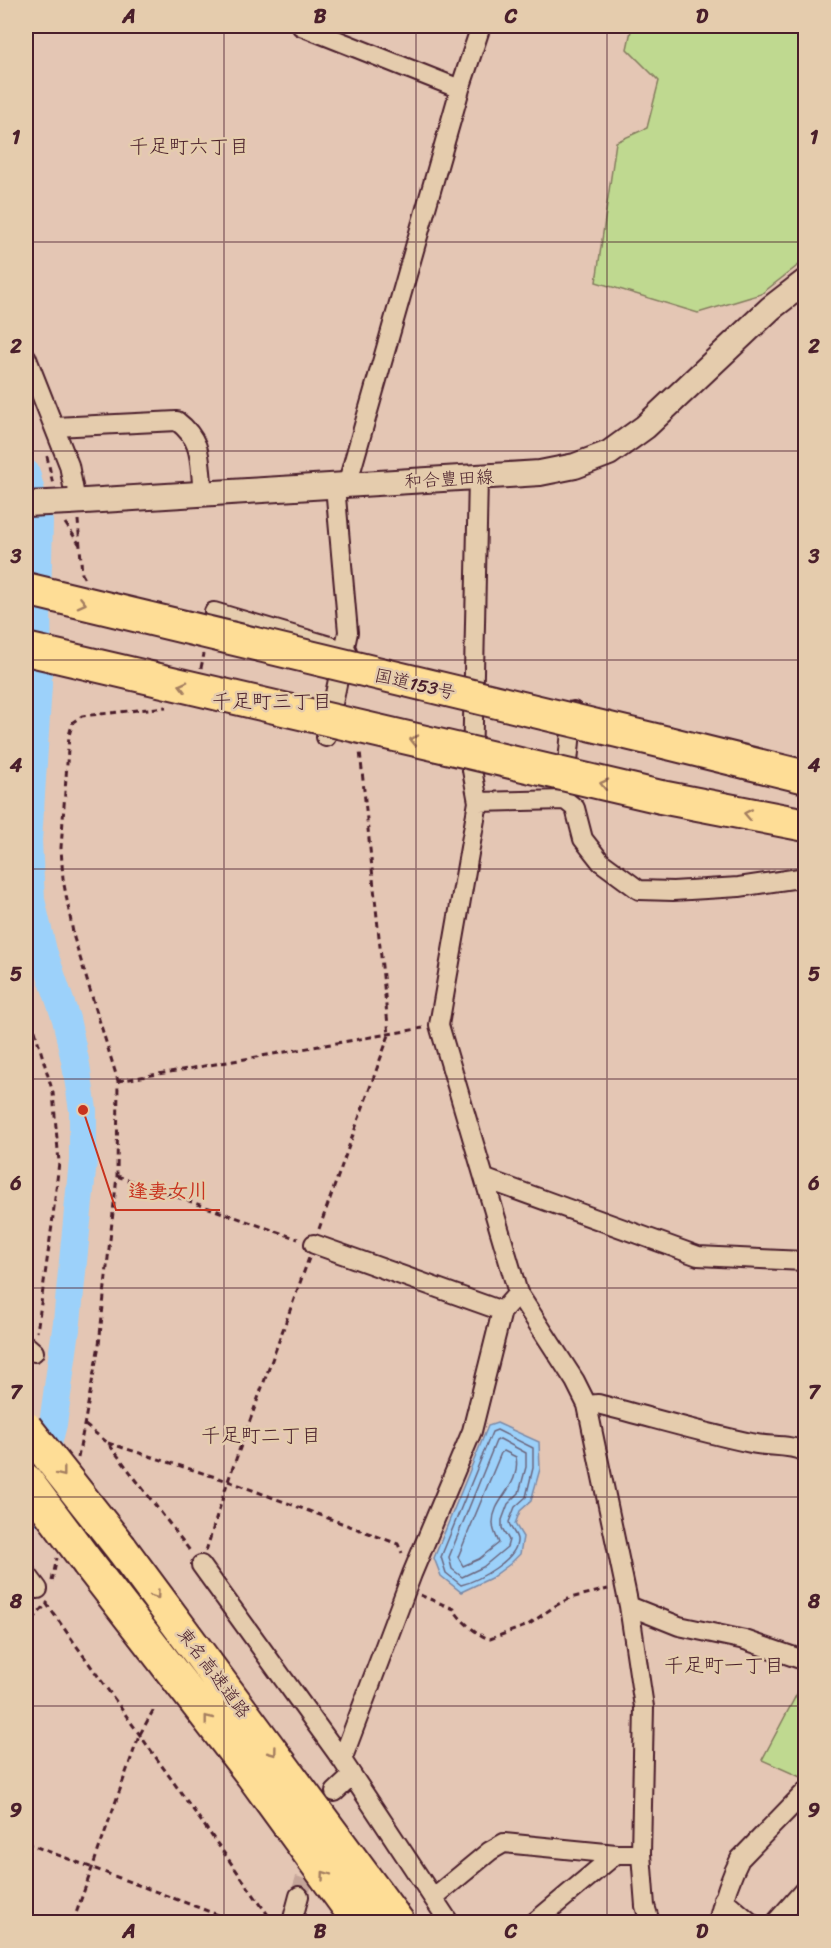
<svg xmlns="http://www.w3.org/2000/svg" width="831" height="1948" font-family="Sriracha,'Klee One',sans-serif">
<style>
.green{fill:#bfd990;stroke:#847c5e;stroke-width:1.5}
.water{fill:#9cd1fa;stroke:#7b8aa7;stroke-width:1.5}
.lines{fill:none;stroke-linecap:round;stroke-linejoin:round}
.shore{stroke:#6b667e;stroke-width:1.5}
.river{stroke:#9cd1fa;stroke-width:28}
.street-tunnel{stroke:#c5a599;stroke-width:18;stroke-dasharray:18 9;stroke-linecap:butt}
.street-casing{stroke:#4a1f2b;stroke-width:22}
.secondary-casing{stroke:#4a1f2b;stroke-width:28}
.highway-casing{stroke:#4a1f2b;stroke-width:36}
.path{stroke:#4a1f2b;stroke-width:3;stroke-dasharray:6 4.5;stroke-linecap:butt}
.street{stroke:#e5ccad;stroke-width:18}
.secondary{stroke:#e5ccad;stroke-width:24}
.highway{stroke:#fedd96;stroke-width:32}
.secondary-bridge-casing{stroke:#4a1f2b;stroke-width:28;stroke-linecap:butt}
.highway-bridge-casing{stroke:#4a1f2b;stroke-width:36;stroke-linecap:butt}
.secondary-bridge{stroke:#e5ccad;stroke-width:24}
.highway-bridge{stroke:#fedd96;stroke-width:32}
.oneway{stroke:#a47e60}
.grid{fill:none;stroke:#4a1f2b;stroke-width:1.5;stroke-opacity:0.55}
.labels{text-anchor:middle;stroke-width:5;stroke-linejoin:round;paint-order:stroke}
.street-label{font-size:18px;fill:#4a1f2b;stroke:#e5ccad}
.neighbourhood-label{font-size:20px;fill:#4a1f2b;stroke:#e5ccad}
.leader{fill:none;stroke:#c8321e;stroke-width:2}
.callout-dot{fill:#c8321e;stroke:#e5ccad;stroke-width:2}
.callout-label{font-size:20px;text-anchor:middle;font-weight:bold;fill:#c8321e;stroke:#e5ccad;stroke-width:5;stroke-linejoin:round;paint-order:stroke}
.neatline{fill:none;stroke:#4a1f2b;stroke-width:2}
.grid-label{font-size:20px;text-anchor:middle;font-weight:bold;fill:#4a1f2b}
</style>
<rect width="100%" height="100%" fill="#e4c6b4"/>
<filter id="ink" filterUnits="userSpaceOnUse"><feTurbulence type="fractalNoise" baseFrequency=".0167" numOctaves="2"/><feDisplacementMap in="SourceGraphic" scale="12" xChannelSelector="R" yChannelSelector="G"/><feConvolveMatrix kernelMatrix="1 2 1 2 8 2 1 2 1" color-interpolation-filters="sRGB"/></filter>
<g filter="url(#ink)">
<path class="green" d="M632,26H805V260L761,294L698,313L596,282L616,142L647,128L659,81L627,49Z
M805,1661V1779L762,1760L801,1686Z"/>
<path class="water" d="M497,1423L539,1442L540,1469L531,1501L520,1511L515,1524L523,1537L520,1554L510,1564L491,1578L461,1592L441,1576L434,1558L488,1426Z"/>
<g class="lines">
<path class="shore" d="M497,1430L533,1448V1468L526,1497L515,1507L509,1522C510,1529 516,1533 517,1539C519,1559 477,1581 461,1585L446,1573L441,1557L492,1432Z
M500,1439L526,1453V1467L519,1493L508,1504L502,1520V1528L509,1540L507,1547L483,1567L462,1577L452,1569L449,1557L496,1441Z
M504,1451L516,1457C521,1488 492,1498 493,1524C493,1531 497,1537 499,1543L479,1559L463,1566L458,1557L501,1453Z"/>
<path class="river" d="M26,473L39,522L37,598L38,685L28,841L31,900L43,951L66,1019L76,1065L83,1110V1161L67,1322L53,1424L42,1467L26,1517"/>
<path class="street-tunnel" d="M299,1896L313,1854"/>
<defs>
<path id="street" d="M301,26L460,89
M26,356L69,465L76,502
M55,427L177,421C204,442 199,461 203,493
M478,477L472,770L478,802L439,1025L518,1293L575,1381L587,1405L629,1606L644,1707L641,1854L645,1906L650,1922
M347,485L460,89L481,26
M214,612L347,651
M326,737L348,632L335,486
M566,782L573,711
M478,802L565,800L575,808L583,839L601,862L639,890L673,891L739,887L806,877
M486,1179L698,1256L804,1261
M314,1244L502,1311
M26,1345L34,1352
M587,1405L598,1404C649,1417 699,1432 751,1443C768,1447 790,1444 806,1452
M201,1565L342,1760L449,1922
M26,1573L38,1589
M629,1606L679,1626L745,1640L806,1661
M342,1760L412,1574L472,1431L502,1311L518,1293
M335,1792L352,1776
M433,1898L490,1851L504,1843L616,1854H641
M723,1899L750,1922
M292,1922L299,1896
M535,1922L616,1854
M718,1922C723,1900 729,1880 740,1859L806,1791
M776,1922L806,1888"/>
<path id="secondary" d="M69,502L540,473L575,466L609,453L645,427L771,308L806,281"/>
<path id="highway" d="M668,743L806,777
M661,797L806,825
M121,1548L398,1922
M88,1563L252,1775L359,1922"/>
</defs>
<use href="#street" class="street-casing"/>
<use href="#secondary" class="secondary-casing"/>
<use href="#highway" class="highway-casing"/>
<path class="path" d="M47,456L53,485
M78,520L82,574L85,579
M65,523L80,545
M201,668L204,654
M26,1000L53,1093L59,1162L52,1225L37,1332
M118,1081L423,1028
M117,1176L298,1239
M319,1229L389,1035L360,751
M26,1377L29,1368
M85,1425L108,1443L191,1552
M108,1443L228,1481L398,1544L402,1553
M78,1458L99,1345L107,1267L117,1176L118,1081L74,938L63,879L61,848L69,735L73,722L82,716L166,707
M206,1551L228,1481L309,1258
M52,1581L57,1558
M420,1595L454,1609C458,1619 480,1637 490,1639L528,1625L555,1606L570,1598L608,1589
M46,1603L273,1922
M26,1628L48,1602
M26,1843L237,1922
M73,1922L139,1736L154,1709"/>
<use href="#street" class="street"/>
<use href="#secondary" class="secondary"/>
<use href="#highway" class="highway"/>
<defs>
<path id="secondary-bridge" d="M26,504L69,502"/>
<path id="highway-bridge" d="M26,589L668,743
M26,649L661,797
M26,1428L121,1548
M26,1480L88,1563"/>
</defs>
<use href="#secondary-bridge" class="secondary-bridge-casing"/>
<use href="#highway-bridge" class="highway-bridge-casing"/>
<use href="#secondary-bridge" class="secondary-bridge"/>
<use href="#highway-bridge" class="highway-bridge"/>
</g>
<defs><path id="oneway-chevron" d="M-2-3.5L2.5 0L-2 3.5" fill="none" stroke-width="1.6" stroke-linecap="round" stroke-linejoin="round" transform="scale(1.5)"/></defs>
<g class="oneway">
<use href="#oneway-chevron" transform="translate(82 603) rotate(14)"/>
<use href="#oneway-chevron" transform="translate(183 686) rotate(-166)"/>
<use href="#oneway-chevron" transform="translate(414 740) rotate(-167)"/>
<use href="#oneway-chevron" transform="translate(604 784) rotate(-167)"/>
<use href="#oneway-chevron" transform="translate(748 814) rotate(-169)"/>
<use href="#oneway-chevron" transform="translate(62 1473) rotate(52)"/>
<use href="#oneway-chevron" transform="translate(156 1595) rotate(54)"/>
<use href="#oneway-chevron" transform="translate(208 1719) rotate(-128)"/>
<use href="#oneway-chevron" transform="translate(273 1752) rotate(53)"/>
<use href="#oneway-chevron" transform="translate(325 1875) rotate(-126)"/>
</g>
</g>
<path class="grid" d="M224,26V1922M416,26V1922M607,26V1922M26,242H806M26,451H806M26,660H806M26,869H806M26,1079H806M26,1288H806M26,1497H806M26,1706H806"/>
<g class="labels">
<g class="street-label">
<text transform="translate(449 479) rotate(-3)" y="6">和合豊田線</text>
<text transform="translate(415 684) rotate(13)" y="6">国道153号</text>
<text transform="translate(214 1673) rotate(53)" y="6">東名高速道路</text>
</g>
<g class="neighbourhood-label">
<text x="189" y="153">千足町六丁目</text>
<text x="272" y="708">千足町三丁目</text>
<text x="261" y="1442">千足町二丁目</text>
<text x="724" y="1672">千足町一丁目</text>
</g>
</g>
<path class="leader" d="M83 1110L116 1210H220"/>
<circle class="callout-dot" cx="83" cy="1110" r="6"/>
<g class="callout-label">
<text x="168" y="1198">逢妻女川</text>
</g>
<rect width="831" height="1948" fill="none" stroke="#e5ccad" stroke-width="66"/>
<rect x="33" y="33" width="765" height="1882" class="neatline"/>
<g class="grid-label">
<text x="129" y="23">A</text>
<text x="320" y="23">B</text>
<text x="511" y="23">C</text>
<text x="702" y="23">D</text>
<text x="16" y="144">1</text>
<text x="814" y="144">1</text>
<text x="16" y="353">2</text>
<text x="814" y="353">2</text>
<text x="16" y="563">3</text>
<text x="814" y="563">3</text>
<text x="16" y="772">4</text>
<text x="814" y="772">4</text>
<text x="16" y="981">5</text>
<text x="814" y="981">5</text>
<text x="16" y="1190">6</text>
<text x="814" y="1190">6</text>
<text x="16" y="1399">7</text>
<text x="814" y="1399">7</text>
<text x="16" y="1608">8</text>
<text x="814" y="1608">8</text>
<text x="16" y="1817">9</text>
<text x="814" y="1817">9</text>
<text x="129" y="1938">A</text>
<text x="320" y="1938">B</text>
<text x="511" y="1938">C</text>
<text x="702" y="1938">D</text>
</g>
</svg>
